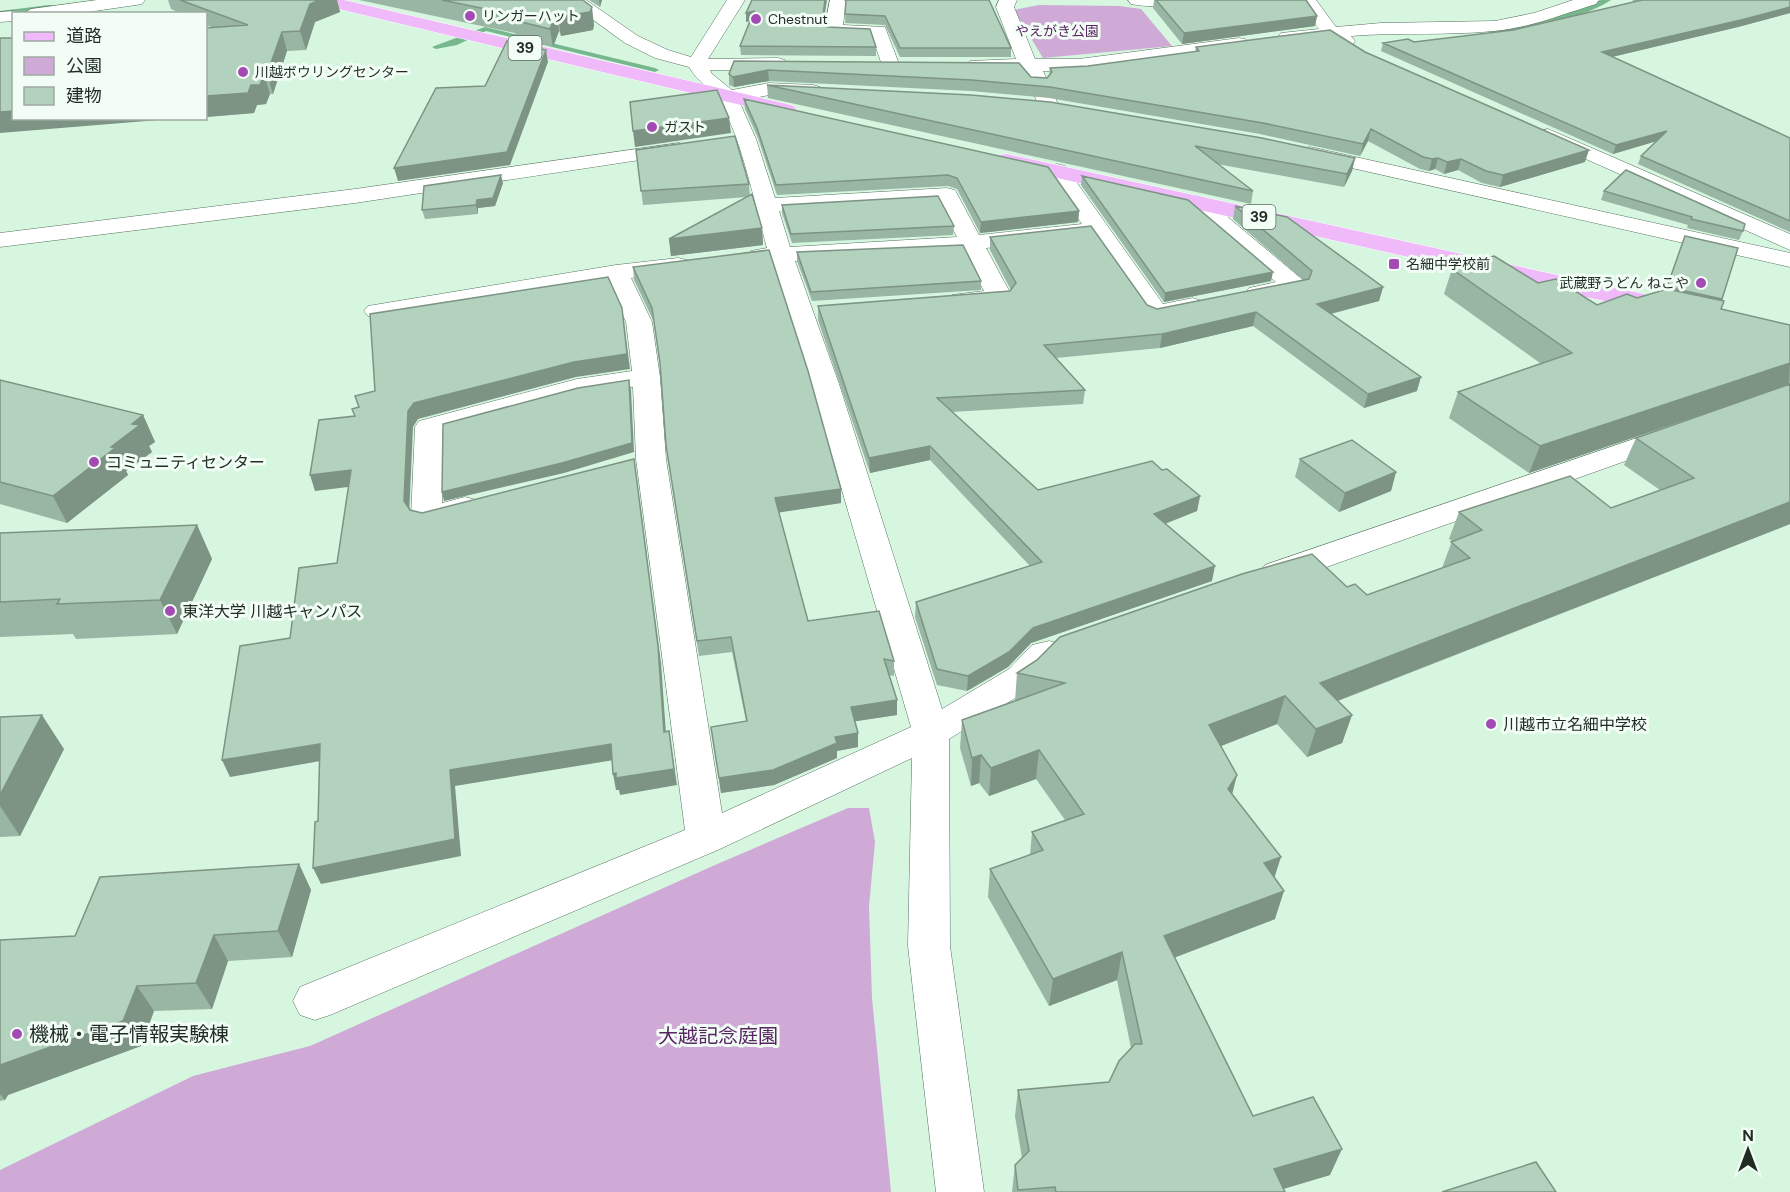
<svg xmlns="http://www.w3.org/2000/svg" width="1790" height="1192" font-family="'DM Sans','Noto Sans JP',sans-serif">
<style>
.green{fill:#cfaad7}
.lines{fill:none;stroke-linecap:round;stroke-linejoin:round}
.stream{fill:#77b78e;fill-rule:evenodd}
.minor-casing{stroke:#55725f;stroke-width:1}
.major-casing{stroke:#fff;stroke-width:1}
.minor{fill:#fff;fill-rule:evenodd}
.major{fill:#efb9fa;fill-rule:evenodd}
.wall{fill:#99b5a3}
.shaded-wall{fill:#7d9384}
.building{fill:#b2d2bd;stroke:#7d9384;stroke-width:1.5}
.poi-dot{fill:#a34ab5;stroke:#f1fdf5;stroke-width:2}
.labels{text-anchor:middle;stroke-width:6;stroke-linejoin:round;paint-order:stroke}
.far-poi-label{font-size:14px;fill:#1f2b23;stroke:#f1fdf5;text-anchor:start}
.far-park-label{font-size:14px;fill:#5a2565;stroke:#f1fdf5}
.shield{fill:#f1fdf5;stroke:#5e6a62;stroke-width:1.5}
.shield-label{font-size:15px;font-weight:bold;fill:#1f2b23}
.poi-label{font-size:16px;fill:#1f2b23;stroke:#f1fdf5;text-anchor:start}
.near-poi-label{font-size:20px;fill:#1f2b23;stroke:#f1fdf5;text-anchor:start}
.near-park-label{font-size:20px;fill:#5a2565;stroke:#f1fdf5}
</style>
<rect width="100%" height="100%" fill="#d6f6e0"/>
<path class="green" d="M1039,5L1119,6L1141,9L1172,46L1043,58L1014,10Z
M848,808H869L875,842L869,906L872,998L891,1192H0V1170L193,1076L310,1046L715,865Z"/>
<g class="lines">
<path class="stream" d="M1601,0H1611C1583,19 1526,29 1493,33L1489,31L1549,18Z
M49,5H52V9L0,15V11Z
M485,27L655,68L659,70L655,72L486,31L457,45L436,49L432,47Z"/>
<defs>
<path id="minor" d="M97,0H145L142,4L136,5L74,14H23L31,9Z
M566,0H586L638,36L668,50L691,57L727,0H745L708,59L778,58L785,60L787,64L785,68L778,70H710L712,74L732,90L769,83L813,85L820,87L823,91L820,95L813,97L769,95L739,101L756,139L775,198L947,188L955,190L979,235L1082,224L1046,171L1049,166L1057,164L1065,166L1163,304L1193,298L1202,301L1206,306L1202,311C1185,316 1164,323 1147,318L1091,237L986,248L1013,298L1009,303C992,308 969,310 952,305L948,300L952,295L984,291L964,251L795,261L839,384L942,709L1009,669L1032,645L1049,641L1061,644L1066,653L1061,662L1056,663L1033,687L949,739L950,946L984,1192H936L908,946L912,758L720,849L330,1015L315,1020L300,1015L293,1001L300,987L685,830L636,459L633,387L579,395L443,432L442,503L465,497L476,500L480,507L476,514L426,527L415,524L411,517L415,427L419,421L577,379L632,371L626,322L608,281L377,319L368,316L364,311L368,306L616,265L678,258L687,260L690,265L687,270L631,278L652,322L660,377L666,459L722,813L911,727L811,384L771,262L751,261L747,256L751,251L767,248C755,205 742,139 720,102C713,89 698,83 689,67L655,58L625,43ZM939,202L957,237L790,247L779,211Z
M830,0H844L846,2L843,25L885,27L899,64L897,68H883L872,36L827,34L824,30Z
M999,0H1017L1014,7L1035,59H1079L1239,38L1245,39L1248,43L1245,47L1239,48L1079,71H1043L1059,106L1056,110H1042L1039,106L1024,71H977L970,69L968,65L970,61L1016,59L996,7Z
M1128,0H1182L1179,4C1165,7 1145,7 1131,4Z
M1298,0H1316L1336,27L1381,23L1495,21L1534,13L1573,0H1599L1596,4C1563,14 1529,28 1494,31C1446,36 1399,32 1351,36L1355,41L1352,45H1340L1329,38L1287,42L1281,41L1278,37L1281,33L1319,29Z
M14,11L21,14H14V21L0,22V12Z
M1548,129L1790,234V250L1541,139L1538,135L1541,131Z
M679,143L686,145L690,149L686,153L355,203L0,247V233L355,189Z
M1310,147L1790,253V267L1303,157L1299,153L1303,149Z
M1197,196L1205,198L1304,281L1307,286L1304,291L1258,300L1249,298L1246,293L1249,288L1276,282L1189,208L1186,203L1189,198Z
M1672,426L1682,429L1686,435L1682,441L1287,581L1276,584L1265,581L1260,573L1265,565Z"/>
<path id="major" d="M313,0H344L787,104L794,106L797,110L794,114L787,116L322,5L316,4Z
M1007,154L1662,298L1671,301L1675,306L1671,311L1662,314L999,165L996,160L999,155Z"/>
</defs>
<use href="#minor" class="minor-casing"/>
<use href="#major" class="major-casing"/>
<use href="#minor" class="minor"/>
<use href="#major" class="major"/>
</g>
<path class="wall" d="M168,0H337L340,12L315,22L306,50L287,51L273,94H270L266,104L257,105L254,113L206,117V28L211,27L206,25V14H182L171,9Z
M359,0H583L594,25L593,30L561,36L559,31L553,47L516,38L515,33Z
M589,0H602L600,7Z
M826,0L823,24L827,27L876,47V56L741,55L740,46L750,21L746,22V13Z
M846,0L1011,48V57H900L885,25L845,23Z
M1154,0H1306L1317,16L1315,26L1182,44L1153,8Z
M1632,0H1790V13L1738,27L1612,57L1790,138V232L1638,164L1641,156L1656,141L1613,154L1381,51L1383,43L1414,42L1513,30L1635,2Z
M1196,47L1365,52L1585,162L1500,187L1482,183L1458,170L1444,174L1435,169L1429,171L1420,169L1368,141L1360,156L1260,134L1049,98L971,91L769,81L734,87L729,85V74L734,61L1047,78L1049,76L1050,68L1088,66L1195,52Z
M767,85L1355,158L1352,171L1344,187L1217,164L1253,191L1251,204L768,98Z
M744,99L1079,211L1078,222L980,233L957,189L948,186L777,195L758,138L745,109Z
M636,150L749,184L750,196L762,228L763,245L671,256L669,239L747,197L643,205Z
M1082,176L1271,281L1164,302L1081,185Z
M503,183L495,206L478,208V214L425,219L422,210Z
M1604,191L1743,231L1739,240L1687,228L1688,225L1601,200Z
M782,205L954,226L953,235L792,243L782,213Z
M1235,206L1383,287L1379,301L1331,314L1417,391L1364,408L1253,326L1160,348L1056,358L1085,390L1083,404L952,412L1038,490L1162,470L1200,496L1197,511L1165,524L1212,581L1031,643L1008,667L967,691L937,685L915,617L916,602L1030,566L930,460L870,473L818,320V306L1010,291L1011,290L990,250V237L1157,309L1303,280L1233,219Z
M1685,236L1738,248L1721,301V309L1790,325V524L1338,701L1352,715L1342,743L1307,757L1277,724L1221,746L1232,794L1275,878V919L1175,957L1253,1116L1330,1175L1283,1189L1285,1192H1012L1015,1165L1022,1158L1015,1116L1018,1090L1109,1082L1131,1048L1117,980L1049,1006L988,897L990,869L1030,855L1032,832L1065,820L1036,779L989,796L979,783L971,786L960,748L962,720L1015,701L1017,673L1347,587L1367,595L1442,568L1452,541L1449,539L1459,512L1611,508L1660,490L1624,465L1636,438L1750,398L1529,473L1449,418L1458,392L1540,363L1444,294L1452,269L1538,283L1597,305L1637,298L1666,289Z
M797,252L981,281V290L812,301L797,261Z
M633,267L841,503L779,512L808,621L894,661V676L889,675L897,715L855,721L858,747L837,751V758L774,785L721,793L711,727L746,721L732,652L699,656L666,445L661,365L654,322L634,280Z
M0,380L143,415L155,442L149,446L152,452L126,471L128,475L67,523L0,504Z
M1300,459L1396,472L1391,491L1339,512L1295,477Z
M197,525L212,559L177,634L76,639L73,634L0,637V533Z
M0,717L64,749L20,836L0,837Z
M299,864L311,890L292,957L228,961L212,1009L154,1011L141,1046L8,1095L5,1100L0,1101V940L75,936Z"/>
<path class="shaded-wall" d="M319,0H337L340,12L315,22L306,50L300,31L310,4Z
M599,0H602L600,7Z
M825,0H827L822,31V22Z
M592,7L594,25L593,30L561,36L558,17Z
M1790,7V13L1738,27L1599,60L1602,52Z
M754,11V20L746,22V13Z
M556,13L559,31L553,47L550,29Z
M1317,16L1315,26L1182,44L1184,33Z
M282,32L287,51L273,94L267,74Z
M546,50L548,62L510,165L398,181L394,168Z
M768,70L769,81L734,87L733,77Z
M264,74L270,94L266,104L257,105L254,113L206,117V96L251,85Z
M14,111V118H183L0,133V112Z
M729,118L731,133L635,147L633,131Z
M1371,129L1368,141L1360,156L1363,144Z
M1667,131L1664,139L1613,154L1616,145Z
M1589,150L1585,162L1500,187L1503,175Z
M1355,158L1352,171L1344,187L1347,174Z
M1438,158L1435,169L1429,171L1432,159Z
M1461,159L1458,170L1444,174L1447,162Z
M501,175L503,183L495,206L478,208V214L476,205L477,200Z
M1079,211L1078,222L980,233L981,222Z
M762,228L763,245L671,256L669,239Z
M1273,272L1271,281L1164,302L1165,293Z
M1383,287L1379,301L1314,318L1317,304Z
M1256,312L1253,326L1160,348L1162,334Z
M624,323L630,369L576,377L418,419L413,427L409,517L404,501L408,411L414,403Z
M1790,363L1789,385L1529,473L1540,446Z
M1421,377L1417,391L1364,408L1368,394Z
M629,380L631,390L634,452L564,473L444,501L442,492Z
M143,415L155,442L149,446L152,452L126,471L128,475L67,523L53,496L111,447L132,424Z
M930,446V460L870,473L869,458Z
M351,470L356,486L315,491L310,475Z
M1396,472L1391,491L1339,512L1345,493Z
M636,475L661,663L667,748L664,732Z
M841,489V503L776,513L775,498Z
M1200,496L1197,511L1151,529L1154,514Z
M1790,502V524L1311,711L1320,683Z
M197,525L212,559L177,634L160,600Z
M1215,566L1212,581L1031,643L1008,667L967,691L968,676L1033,628Z
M1285,696L1277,724L1203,753L1209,725Z
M897,700V715L851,722V707Z
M42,715L64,749L20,836L0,806V795Z
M1352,715L1342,743L1307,757L1316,729Z
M669,731L677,785L620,795L619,790H616L613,774Z
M858,733V747L837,751V758L774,785L721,793L719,778L835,737Z
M320,744L326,760L230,777L222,760Z
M611,744L614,760L455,786L461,856L321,884L313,868L450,770Z
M1039,750L1036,779L989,796L991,768Z
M981,755L979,783L971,786L972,758Z
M1237,775L1230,803L1228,789Z
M1281,857L1272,885L1264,863Z
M299,864L311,890L292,957L278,931Z
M1284,891L1275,919L1158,964L1164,936Z
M214,935L228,961L212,1009L196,983Z
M1122,952L1117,980L1049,1006L1053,979Z
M137,986L154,1011L141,1046L8,1095L5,1100L0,1094V1065Z
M1342,1149L1330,1175L1273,1192L1274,1169Z"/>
<path class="building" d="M180,0H319L310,4L300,31L282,32L267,74H264L260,85H251L248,93L206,96V28L248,25Z
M442,0H583L592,7L590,12L558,17L556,13L550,29L513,20L515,15Z
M752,0H825L822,22L827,27L870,29L876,47L740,46L754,11L746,13Z
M846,0H989L1011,48H900L885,16L845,14Z
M1156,0H1306L1317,16L1184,33Z
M1642,0H1790V7L1741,20L1602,52L1790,138V221L1641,156L1667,131L1616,145L1383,43L1408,39L1414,42L1513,30Z
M1330,30L1365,52L1589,150L1503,175L1486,171L1461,159L1447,162L1438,158L1432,159L1423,157L1371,129L1363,144L1263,123L1050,87L972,80L768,70L733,77L729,74L734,61L1019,63L1031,77L1047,78L1052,72L1050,68L1088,66L1199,51L1196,47Z
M0,38H14V111L0,112Z
M507,41L546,50L507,152L394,168L436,88L485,86Z
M767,85L971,95L1050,102L1262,138L1355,158L1347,174L1195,146L1253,191Z
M717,90L729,118L633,131L630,102Z
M744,99L1048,167L1079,211L981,222L957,178L948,175L776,185L757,128Z
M735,136L749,184L641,191L636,150Z
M1626,170L1745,224L1743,231L1691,219L1692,217L1604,191Z
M501,175L493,198L477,200L476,205L422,210L424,186Z
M1082,176L1188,200L1273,272L1165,293Z
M752,194L762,228L669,239Z
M938,196L954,226L791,234L782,205Z
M1235,206L1287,217L1383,287L1317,304L1421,377L1368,394L1256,312L1162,334L1044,345L1085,390L937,398L1038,490L1152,461L1162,470L1167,469L1200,496L1154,514L1215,566L1033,628L1009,652L968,676L937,669L916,602L1042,562L930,446L869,458L818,306L1010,291L1016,283L990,237L1091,226L1147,305L1157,309L1309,279L1312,271Z
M1685,236L1738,248L1722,299L1667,287Z
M963,245L981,281L811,292L797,252Z
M769,250L808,371L841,489L775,498L808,621L879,611L894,661L884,659L897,700L851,707L858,733L835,737L837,743L773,770L719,778L711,727L747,721L731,637L697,641L666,445L660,363L652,308L633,267Z
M1494,256L1538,283L1556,279L1597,305L1627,294L1637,298L1667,289L1724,301L1721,309L1790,325V363L1540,446L1458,392L1572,353L1452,269Z
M608,277L622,308L627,354L574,362L414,403L408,411L404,501L410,510L422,513L634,459L658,646L664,732L669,731L674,769L616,778V773L613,774L611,744L450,770L455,839L313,868L315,822L318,821L320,744L222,760L240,646L290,638L299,568L337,563L351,470L310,475L319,420L355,416L352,409L359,407L355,396L375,391L370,314Z
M0,380L143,415L132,424L140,425L111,447L115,448L53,496L0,482Z
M629,380L632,443L562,463L442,492L443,424L578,388Z
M1790,384V502L1320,683L1352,715L1316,729L1285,696L1209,725L1237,775L1228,789L1281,857L1264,863L1284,891L1164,936L1253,1116L1313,1097L1342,1149L1274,1169L1285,1192H1056L1055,1187L1018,1190L1015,1165L1029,1151L1018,1090L1109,1082L1119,1061L1135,1044H1142L1122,952L1053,979L990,869L1043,850L1032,832L1084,814L1039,750L991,768L981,755L972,758L962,720L1065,683L1017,673L1037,660L1060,637L1242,574L1312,554L1347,587L1355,584L1367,595L1470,558L1451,542L1482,530L1459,512L1570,476L1611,508L1694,478L1636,438Z
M1352,440L1396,472L1345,493L1300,459Z
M197,525L160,600L57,604L60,599L0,602V533Z
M42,715L0,795V717Z
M299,864L278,931L214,935L196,983L137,986L123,1021L0,1065V940L75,936L100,877Z
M1536,1162L1556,1192H1442Z"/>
<g class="poi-dot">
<circle cx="470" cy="16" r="6"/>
<circle cx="756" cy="19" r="6"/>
<circle cx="243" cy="72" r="6"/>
<circle cx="652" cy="127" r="6"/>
<rect x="1388" y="258" width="12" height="12" rx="3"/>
<circle cx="1701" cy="283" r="6"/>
<circle cx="94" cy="462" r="6"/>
<circle cx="170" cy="611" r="6"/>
<circle cx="1491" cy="724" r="6"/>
<circle cx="17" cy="1034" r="6"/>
</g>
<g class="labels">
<g class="far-poi-label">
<text x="482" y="21">リンガーハット</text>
<text x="768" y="24">Chestnut</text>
<text x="255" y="77">川越ボウリングセンター</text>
<text x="664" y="132">ガスト</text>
<text x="1406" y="269">名細中学校前</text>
<text x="1689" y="288" text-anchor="end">武蔵野うどん ねこや</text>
</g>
<g class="far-park-label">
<text x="1057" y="36">やえがき公園</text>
</g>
<g class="shield">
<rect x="508.5" y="36" width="33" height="24" rx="4.5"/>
<rect x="1242.5" y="205" width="33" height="24" rx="4.5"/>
</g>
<g class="shield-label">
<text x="525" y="53">39</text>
<text x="1259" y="222">39</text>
</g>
<g class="poi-label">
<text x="106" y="468">コミュニティセンター</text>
<text x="182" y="617">東洋大学 川越キャンパス</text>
<text x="1503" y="730">川越市立名細中学校</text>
</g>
<g class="near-poi-label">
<text x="29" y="1041">機械・電子情報実験棟</text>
</g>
<g class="near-park-label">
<text x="718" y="1043">大越記念庭園</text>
</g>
</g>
<rect x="12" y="12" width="195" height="108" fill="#f1fdf5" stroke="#9da9a1" stroke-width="1.5"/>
<rect x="24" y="32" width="30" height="9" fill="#efb9fa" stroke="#9da9a1" stroke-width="1.5"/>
<text x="66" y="42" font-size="18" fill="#1f2b23">道路</text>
<rect x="24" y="57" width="30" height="18" fill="#cfaad7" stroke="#9da9a1" stroke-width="1.5"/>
<text x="66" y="72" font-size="18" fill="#1f2b23">公園</text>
<rect x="24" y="87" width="30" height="18" fill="#b2d2bd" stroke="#9da9a1" stroke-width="1.5"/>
<text x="66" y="102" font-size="18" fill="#1f2b23">建物</text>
<g transform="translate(1748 1150)" stroke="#f1fdf5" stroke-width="4.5" paint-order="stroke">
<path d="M0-4.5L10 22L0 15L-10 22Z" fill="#1f2b23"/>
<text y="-9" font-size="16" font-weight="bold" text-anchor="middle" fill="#1f2b23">N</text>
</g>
</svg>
